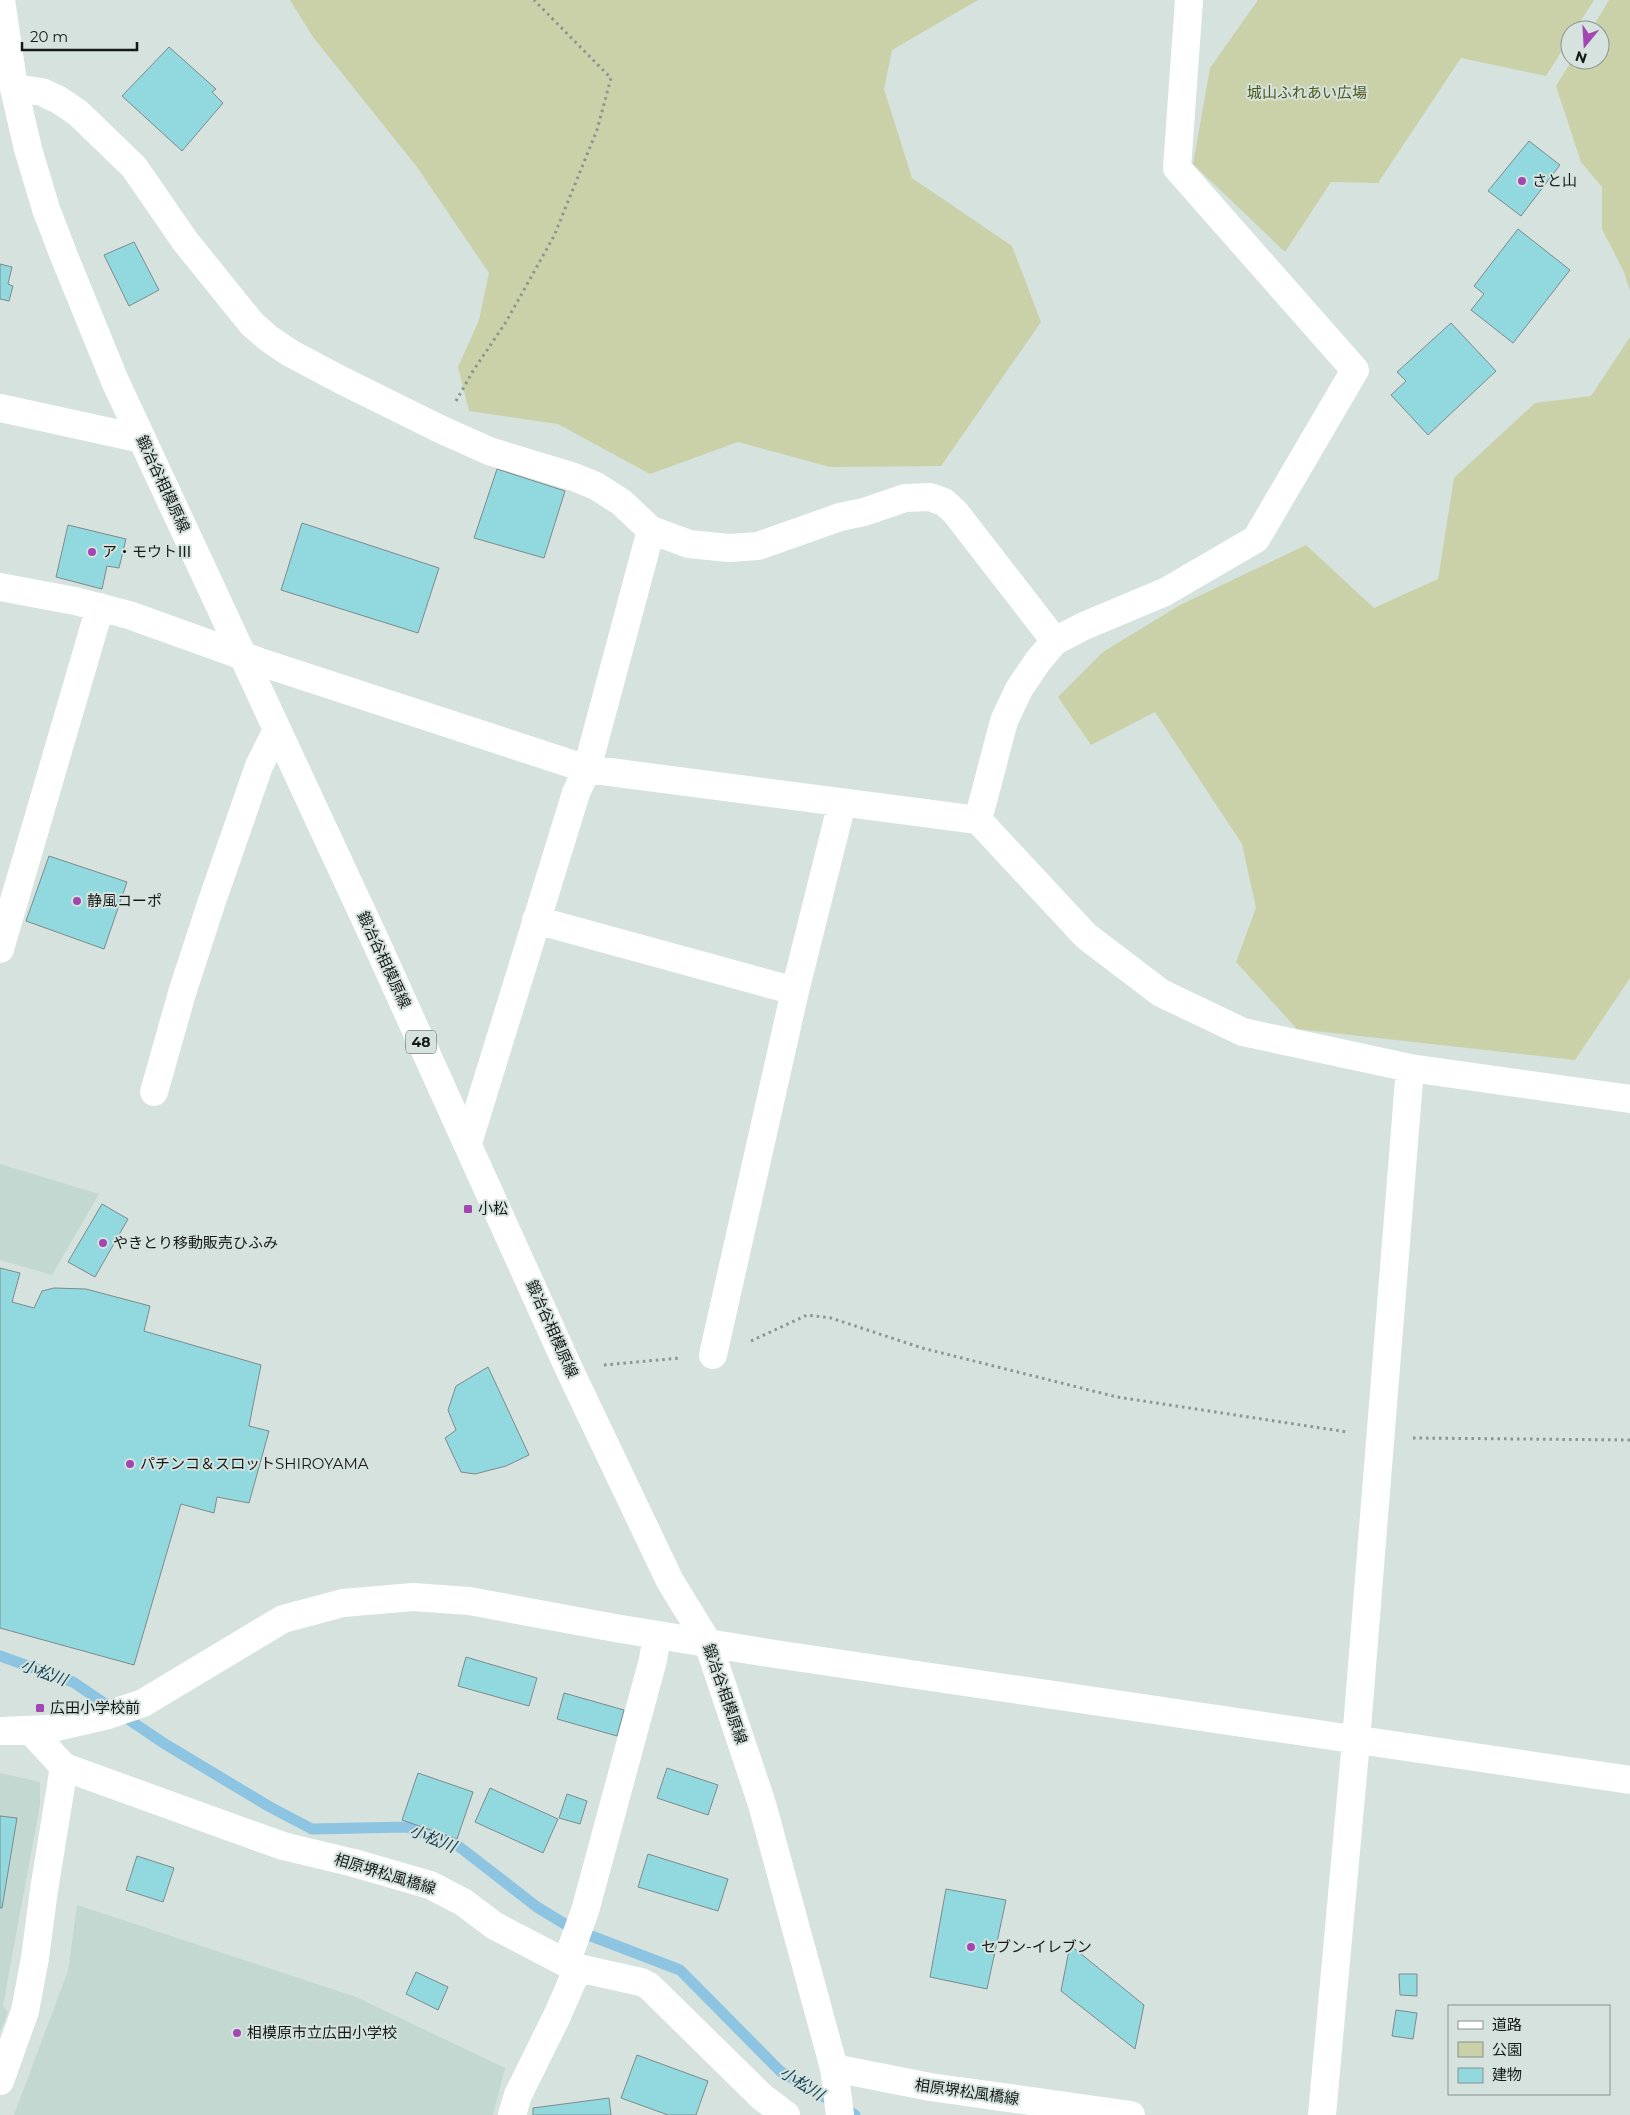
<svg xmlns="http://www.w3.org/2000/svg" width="1630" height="2115" font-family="Montserrat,'Noto Sans JP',sans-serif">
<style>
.built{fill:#c2d8d1}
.green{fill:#cad0a7}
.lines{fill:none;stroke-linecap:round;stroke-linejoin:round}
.stream{stroke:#8dc4e2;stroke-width:11}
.building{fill:#91d9df;stroke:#7e8a8b}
.path{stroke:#8b9592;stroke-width:3;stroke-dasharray:2.5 4;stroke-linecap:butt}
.minor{stroke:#fff;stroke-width:28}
.major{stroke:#fff;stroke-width:28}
.poi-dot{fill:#a247b1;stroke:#d5e2de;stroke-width:2}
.labels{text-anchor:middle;stroke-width:4;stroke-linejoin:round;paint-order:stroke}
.shield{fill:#d5e2de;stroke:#4f5553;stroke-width:1}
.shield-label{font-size:14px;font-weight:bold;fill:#151918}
.park-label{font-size:15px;fill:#505519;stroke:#d5e2de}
.poi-label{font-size:15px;fill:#151918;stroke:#d5e2de;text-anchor:start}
.street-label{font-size:15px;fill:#151918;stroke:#d5e2de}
.water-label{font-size:16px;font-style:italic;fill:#103f54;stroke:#d5e2de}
</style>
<rect width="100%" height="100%" fill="#d5e2de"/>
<path class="built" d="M0,1164L99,1194L52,1275L0,1260Z
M0,1773L40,1782V1804L3,2006L8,2012L0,2032Z
M77,1905L356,1997L505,2068L493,2115H14L68,1971Z"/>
<path class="green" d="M290,0H978L892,50L884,89L912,178L1012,246L1041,322L941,466L830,467L738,442L650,474L558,424L469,411L458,367L479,320L489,273L417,167L313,37Z
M1258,0H1594L1575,30H1570V38L1546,76L1461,58L1378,183L1331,182L1285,252L1193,164L1210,68Z
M1609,0H1630V291L1624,272L1602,229V187L1581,162L1556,86L1572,60H1600V30H1591Z
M1630,337V978L1575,1060L1297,1029L1236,962L1256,908L1242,844L1155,712L1091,745L1058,697L1103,652L1180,605L1306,545L1374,608L1438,579L1454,478L1535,403L1591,396Z"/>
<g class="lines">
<path class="stream" d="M0,1656L73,1682L165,1744L270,1807L312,1829L407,1827L457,1845L537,1907L573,1929L680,1970L780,2071L855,2115"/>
</g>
<path class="building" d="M169,47L216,89L212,92L223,103L182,151L122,96Z
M1529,141L1560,165L1521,216L1488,191Z
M1518,229L1570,270L1513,343L1471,310L1484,294L1474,286Z
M134,242L159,290L129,306L104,255Z
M0,264L12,267L8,284L13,286L9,301L0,299Z
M1451,323L1496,371L1428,435L1391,395L1406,381L1397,372Z
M497,469L565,491L544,558L474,538Z
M302,523L439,568L418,633L281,590Z
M68,525L126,539L119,568L107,566L102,589L56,577Z
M49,856L127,882L104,949L26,921Z
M102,1204L128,1219L95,1277L68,1262Z
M0,1268L20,1273L12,1302L34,1308L42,1291L54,1288L86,1289L150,1306L144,1331L261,1365L249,1426L269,1431L249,1503L217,1497L214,1513L181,1504L134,1665L0,1628Z
M488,1367L529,1455L506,1466L475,1474L461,1472L445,1438L456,1430L448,1410L456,1386Z
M466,1657L537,1678L529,1706L458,1686Z
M564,1693L624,1710L617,1736L557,1719Z
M667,1768L718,1785L708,1815L657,1798Z
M418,1773L473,1792L457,1839L402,1820Z
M490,1788L558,1819L543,1853L475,1822Z
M567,1794L587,1801L580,1824L559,1818Z
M0,1816L17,1818L2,1908H0Z
M648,1854L728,1879L718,1911L638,1887Z
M137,1856L174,1868L163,1902L126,1890Z
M946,1889L1006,1900L987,1989L930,1977Z
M1070,1945L1144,2005L1135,2049L1061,1991Z
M416,1972L448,1987L438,2010L406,1994Z
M1399,1974H1417V1996L1400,1995Z
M1396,2010L1417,2013L1413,2039L1392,2036Z
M637,2055L708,2081L696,2115H668L621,2098Z
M609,2098L611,2115H533V2108Z"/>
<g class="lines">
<path class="path" d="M456,401L473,371L506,322L554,236L597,130L611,78L534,0
M751,1341L807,1315L831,1318L922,1348L1117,1397L1347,1432
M604,1365L680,1358
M1413,1438L1630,1440"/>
<path class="minor" d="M14,88L42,92L59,100L78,113L134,167L185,241L252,324L268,338L290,353L341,380L440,429L489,451L574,477L596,486L621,502L651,530L689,544L729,548L758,546L840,517L864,512L905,498L930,497L944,502L955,512L1055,641
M0,408L142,439
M0,587L75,601L129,615L260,662L587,769L978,820L1086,936L1161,993L1243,1032L1410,1068L1630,1099
M978,820L1004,721L1019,689L1038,661L1055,641L1084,626L1165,592L1256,539L1355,370L1177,168L1189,0
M536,920L795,991
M0,949L100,607
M154,1092L182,993L211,904L259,766L277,730
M468,1143L576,793L587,769L651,530
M713,1355L795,991L842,803
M0,1731L48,1729L108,1715L143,1703L283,1619L343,1603L413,1597L469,1601L615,1628L775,1654L1630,1780
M31,1731L64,1767L283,1846L354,1863L430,1885L463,1902L495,1926L566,1963L578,1968L641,1982L649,1986L762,2097L786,2115
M566,1963L585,1911L653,1660L657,1635
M834,2068L930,2087L1131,2115
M0,2081L25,2011L35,1958L44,1890L64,1767
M512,2115L518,2095L557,2016L578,1968
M1322,2115L1356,1741L1410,1068"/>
<path class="major" d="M1,0L14,88L28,149L46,209L64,256L115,381L375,940L569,1369L670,1581L708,1643L762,1804L834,2068L840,2115"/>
</g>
<g class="poi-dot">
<circle cx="1522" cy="181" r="5"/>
<circle cx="92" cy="552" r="5"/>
<circle cx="77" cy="901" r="5"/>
<rect x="463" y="1204" width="10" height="10" rx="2.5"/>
<circle cx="103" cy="1243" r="5"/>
<circle cx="130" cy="1464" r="5"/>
<rect x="35" y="1703" width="10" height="10" rx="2.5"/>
<circle cx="971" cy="1947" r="5"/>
<circle cx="237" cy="2033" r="5"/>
</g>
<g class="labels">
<rect class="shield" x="406" y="1030.5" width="30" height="23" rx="4"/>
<g class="shield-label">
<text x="421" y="1047">48</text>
</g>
<g class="park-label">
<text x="1307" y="98">城山ふれあい広場</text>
</g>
<g class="poi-label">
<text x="1532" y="186">さと山</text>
<text x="102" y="557">ア・モウトⅢ</text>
<text x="87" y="906">静風コーポ</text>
<text x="478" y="1214">小松</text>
<text x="113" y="1248">やきとり移動販売ひふみ</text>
<text x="140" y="1469">パチンコ＆スロットSHIROYAMA</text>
<text x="50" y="1713">広田小学校前</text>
<text x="981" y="1952">セブン-イレブン</text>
<text x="247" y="2038">相模原市立広田小学校</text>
</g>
<g class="street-label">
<text transform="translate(163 484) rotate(65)" y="5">鍛冶谷相模原線</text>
<text transform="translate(384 960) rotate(65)" y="5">鍛冶谷相模原線</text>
<text transform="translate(552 1329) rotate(66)" y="5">鍛冶谷相模原線</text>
<text transform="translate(725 1694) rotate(71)" y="5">鍛冶谷相模原線</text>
<text transform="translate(385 1874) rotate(17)" y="5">相原堺松風橋線</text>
<text transform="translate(967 2092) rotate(8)" y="5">相原堺松風橋線</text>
</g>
<g class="water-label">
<text transform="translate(44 1672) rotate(20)" y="6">小松川</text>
<text transform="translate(433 1838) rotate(22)" y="6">小松川</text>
<text transform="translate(802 2083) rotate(32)" y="6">小松川</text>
</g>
</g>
<rect x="1448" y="2005" width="162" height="90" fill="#d5e2de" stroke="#88928f"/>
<rect x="1458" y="2021" width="25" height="8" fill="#ffffff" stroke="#88928f"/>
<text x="1492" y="2030" font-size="15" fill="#151918">道路</text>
<rect x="1458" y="2042" width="25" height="15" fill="#cad0a7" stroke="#88928f"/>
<text x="1492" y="2055" font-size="15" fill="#151918">公園</text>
<rect x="1458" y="2068" width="25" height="15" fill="#91d9df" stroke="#88928f"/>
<text x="1492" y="2080" font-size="15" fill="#151918">建物</text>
<g transform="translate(1585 45) rotate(198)"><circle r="24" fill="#d5e2de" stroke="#88928f"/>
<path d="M0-4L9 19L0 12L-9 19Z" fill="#a247b1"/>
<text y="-8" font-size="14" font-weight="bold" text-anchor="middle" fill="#151918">N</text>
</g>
<path d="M22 42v8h115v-8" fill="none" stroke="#151918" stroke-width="2.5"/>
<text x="30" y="42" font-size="15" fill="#151918" stroke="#d5e2de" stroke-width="4" paint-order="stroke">20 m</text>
</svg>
